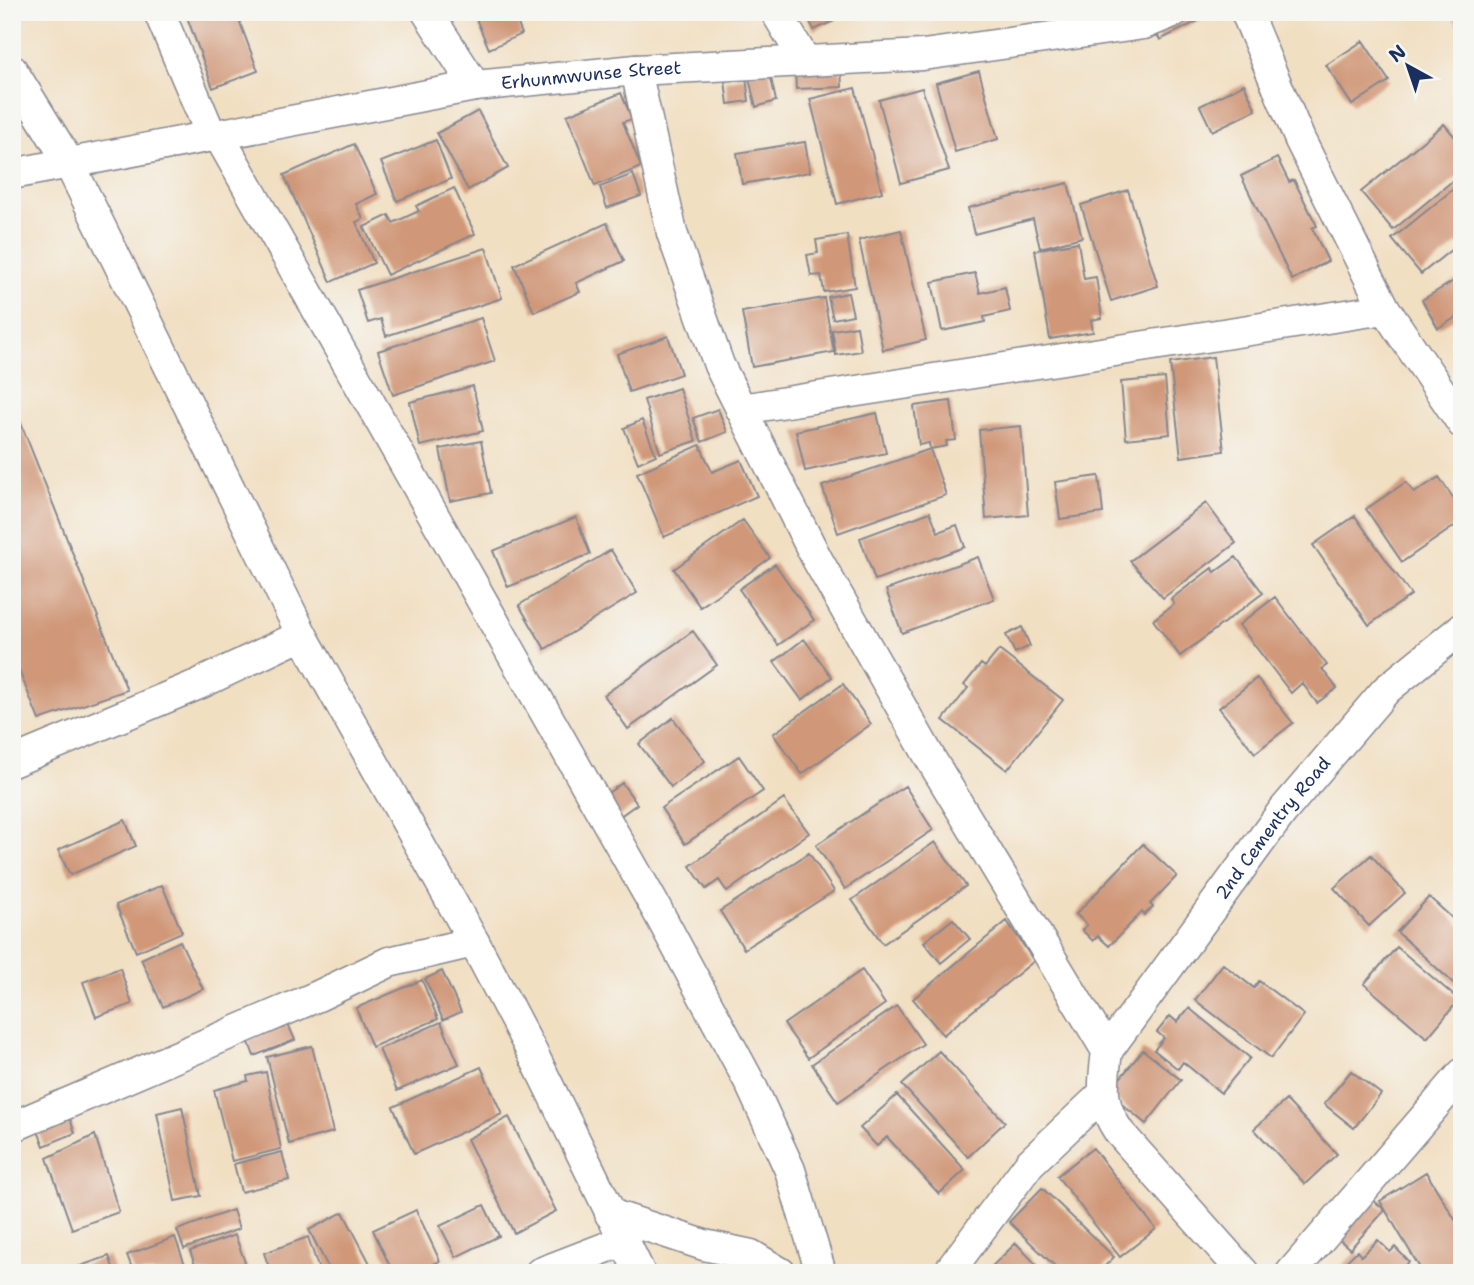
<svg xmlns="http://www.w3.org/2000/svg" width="1474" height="1285" font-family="'Shantell Sans',sans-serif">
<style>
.building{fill:#d09879}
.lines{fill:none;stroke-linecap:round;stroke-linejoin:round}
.street-casing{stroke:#868790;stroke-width:33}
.street{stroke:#fff;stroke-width:30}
.labels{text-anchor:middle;stroke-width:7;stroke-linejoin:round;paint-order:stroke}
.street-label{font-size:18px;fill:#1b2f5e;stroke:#f6f6f2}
</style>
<rect width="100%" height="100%" fill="#f6f6f2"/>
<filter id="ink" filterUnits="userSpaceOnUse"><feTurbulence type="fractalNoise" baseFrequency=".0143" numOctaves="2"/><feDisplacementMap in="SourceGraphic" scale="14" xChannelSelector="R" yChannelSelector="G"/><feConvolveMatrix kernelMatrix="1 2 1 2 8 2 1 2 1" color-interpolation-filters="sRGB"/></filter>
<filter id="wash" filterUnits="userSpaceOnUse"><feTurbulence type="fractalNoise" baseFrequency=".00686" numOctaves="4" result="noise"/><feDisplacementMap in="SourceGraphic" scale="28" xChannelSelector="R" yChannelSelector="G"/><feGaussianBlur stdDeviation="1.57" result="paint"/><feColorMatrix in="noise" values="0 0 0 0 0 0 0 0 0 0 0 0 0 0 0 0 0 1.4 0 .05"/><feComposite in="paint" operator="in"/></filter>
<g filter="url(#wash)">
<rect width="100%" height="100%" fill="#f1dfc2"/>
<g id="blocks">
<path class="building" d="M199,12H236L258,71L213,88L187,17Z
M473,12H513L522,34L489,49Z
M523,12H551L528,23Z
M815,12H832L836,20L814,30L807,16Z
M1183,12H1216L1160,40L1153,27Z
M1449,12H1462V30Z
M1363,41L1389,81L1352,105L1326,65Z
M841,68L842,87L796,89L795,70Z
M769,69L776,101L756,107L748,75Z
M979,71L998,139L955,152L936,83Z
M746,77L749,101L728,104L725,81Z
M1244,84L1256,110L1212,131L1200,106Z
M855,88L882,192L837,204L810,99Z
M922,88L949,170L901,183L879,100Z
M621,93L632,119L623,122L641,167L595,186L567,115Z
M478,111L508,168L468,190L437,133Z
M1444,124L1462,145V173L1393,230L1361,192Z
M436,140L451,179L397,201L381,162Z
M805,142L810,172L742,184L737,153Z
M354,144L377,194L356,204L363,219L356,222L374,263L331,282L284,175Z
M1277,158L1289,182L1294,180L1317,226L1312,228L1328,261L1292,280L1241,176Z
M633,174L641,196L607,208L600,187Z
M1462,182V241L1421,274L1392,239Z
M1068,183L1082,237L1040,248L1033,219L974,234L968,208Z
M454,188L475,234L387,275L364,227L389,215L393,223L419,211L416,206Z
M1128,190L1158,286L1111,301L1081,205Z
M607,223L624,261L576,283L580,292L534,312L514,265Z
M901,230L926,340L883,350L859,240Z
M847,235L855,287L824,292L821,275L811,276L807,255L818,253L816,240Z
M1078,242L1084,279L1096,277L1102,318L1091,320L1093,332L1050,339L1035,250Z
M486,248L502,298L386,336L381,319L368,323L357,290Z
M975,273L980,293L1005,287L1010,311L984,317L985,322L942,331L932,282Z
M1462,276V314L1438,328L1422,300Z
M848,293L853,315L833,319L828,297Z
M824,298L834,352L752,367L742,312Z
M481,318L495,361L393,395L378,351Z
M857,326L861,351L836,355L832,330Z
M668,336L681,374L629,392L617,354Z
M1213,357L1224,451L1181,457L1170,363Z
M1165,378L1170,434L1126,439L1121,382Z
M473,386L483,431L420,446L410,402Z
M679,388L696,441L660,453L644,400Z
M951,401L956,440L946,441L947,446L930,449L929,443L919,445L914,406Z
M718,409L727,432L702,442L693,418Z
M877,413L886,453L805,471L796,431Z
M642,420L656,455L638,463L624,428Z
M20,421L127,690L39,720L12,653V425Z
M1021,426L1028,515L986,519L979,430Z
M481,441L491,493L450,501L440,449Z
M700,445L712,472L741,460L757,496L664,537L637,473Z
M930,449L946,495L838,533L822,486Z
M1099,476L1103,513L1060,519L1055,482Z
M1439,477L1462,511V521L1402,562L1366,509L1406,482L1414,493Z
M1206,503L1236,543L1163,598L1130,561Z
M930,512L938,532L957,525L965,547L875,580L860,538Z
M1355,516L1411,595L1369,625L1313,545Z
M576,517L590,554L508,587L493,551Z
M743,520L770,558L700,607L674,569Z
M611,550L637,593L545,649L519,605Z
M978,557L994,599L902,633L886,590Z
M1236,557L1263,593L1180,656L1153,620L1174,604L1171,599L1212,568L1215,572Z
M775,564L814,620L778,645L739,589Z
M1275,597L1327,665L1322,669L1337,688L1317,703L1302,683L1291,693L1239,625Z
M1022,627L1030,646L1015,653L1006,635Z
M693,631L717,665L628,729L604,695Z
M804,639L832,677L802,700L774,662Z
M999,650L1063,700L1007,770L943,720L968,688L964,685L981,664L985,667Z
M1257,678L1293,723L1255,753L1219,708Z
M843,684L871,724L802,774L773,734Z
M673,718L705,761L671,787L639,744Z
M739,756L763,791L685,844L661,808Z
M622,783L637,804L616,819L601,798Z
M905,786L933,830L845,889L816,845Z
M784,799L809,833L727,892L719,880L706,889L690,866Z
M125,820L136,846L70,875L58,850Z
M935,842L966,886L883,944L852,900Z
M1143,844L1177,876L1150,904L1153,907L1144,915L1142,912L1109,946L1098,936L1093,941L1082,930L1087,925L1076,914Z
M809,853L834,891L744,949L720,911Z
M1371,855L1405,893L1369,926L1334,888Z
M162,885L182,932L136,952L116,905Z
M1429,897L1462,927V991L1397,932Z
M953,919L970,939L941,963L924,942Z
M1007,921L1034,961L943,1035L913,999Z
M180,941L203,989L163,1007L141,959Z
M1397,947L1459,1000L1427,1038L1364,984Z
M1223,964L1254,988L1259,981L1304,1015L1271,1058L1195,1000Z
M120,968L132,1004L96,1017L83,982Z
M862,970L885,1004L808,1058L784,1024Z
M442,971L461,1012L443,1020L425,979Z
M422,980L438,1019L372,1047L356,1008Z
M897,1006L923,1044L838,1102L812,1064Z
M1189,1008L1250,1058L1221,1093L1183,1062L1178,1069L1154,1050L1164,1038L1157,1032L1170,1016L1177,1022Z
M441,1022L459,1064L397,1091L379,1049Z
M288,1024L295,1040L254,1056L248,1040Z
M312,1046L333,1132L289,1144L267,1057Z
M1143,1050L1181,1080L1146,1124L1108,1093Z
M939,1051L1005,1122L968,1157L902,1085Z
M481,1067L502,1114L414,1154L393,1107Z
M1351,1071L1381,1094L1354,1128L1324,1104Z
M266,1072L281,1149L232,1161L214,1090L248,1081L247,1076Z
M897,1095L965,1170L939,1194L887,1137L877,1146L860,1128Z
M1286,1100L1337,1154L1305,1184L1254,1129Z
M182,1107L201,1196L175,1201L157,1113Z
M509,1117L556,1211L514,1233L467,1139Z
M70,1119L75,1133L44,1146L38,1131Z
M95,1135L119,1212L72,1229L47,1158Z
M1093,1148L1156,1229L1120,1257L1057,1176Z
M282,1152L289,1180L241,1192L234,1164Z
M1426,1172L1462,1231V1273H1423L1380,1201Z
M1042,1188L1114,1257L1098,1273H1062L1009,1222Z
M1369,1197L1385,1210L1350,1249L1335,1236Z
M484,1205L499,1236L456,1257L440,1226Z
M233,1210L239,1229L184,1249L177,1230Z
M416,1210L440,1261L415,1273H393L373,1230Z
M343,1212L375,1273H331L309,1230Z
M235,1235L249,1273H198L190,1251Z
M175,1237L188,1273H134L127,1255Z
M308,1237L320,1273H271L264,1253Z
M1378,1240L1390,1252L1395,1247L1409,1262L1401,1270L1404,1273H1334L1357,1251L1361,1256Z
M1016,1243L1044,1273H985Z
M109,1256L115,1273H63V1272Z"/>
</g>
</g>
<g filter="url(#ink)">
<use href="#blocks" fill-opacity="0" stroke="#868790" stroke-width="2"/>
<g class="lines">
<defs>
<g id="street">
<path d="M159,12L212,137"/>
<path d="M427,12L475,86"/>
<path d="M776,12L804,59"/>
<path d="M1246,12L1300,140L1385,309L1462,423"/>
<path d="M12,70L68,161L302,635L474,942L532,1052L640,1273"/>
<path d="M636,70L672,233L719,365L817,559L932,761L1107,1051C1103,1085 1099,1102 1119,1132L1244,1273"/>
<path d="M219,136L657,910L750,1083L790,1170L821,1273"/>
<path id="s1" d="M12,174L475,86L636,70L923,55L1144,24L1173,12"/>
<path d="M741,409L1385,309"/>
<path d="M12,762L199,684L302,635"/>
<path id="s2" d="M1107,1051L1282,812L1386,690L1462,628"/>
<path d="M12,1127L318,996L389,962L474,942"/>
<path d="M610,1214L704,1245L751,1255L781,1273"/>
<path d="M540,1273L623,1241"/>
<path d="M948,1273L1030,1163L1102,1095"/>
<path d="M1291,1273L1462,1074"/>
</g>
</defs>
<use href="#street" class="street-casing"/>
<use href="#street" class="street"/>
</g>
</g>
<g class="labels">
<g class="street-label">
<text dy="6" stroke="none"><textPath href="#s1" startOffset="588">Erhunmwunse Street</textPath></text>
<text dy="6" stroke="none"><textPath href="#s2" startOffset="278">2nd Cementry Road</textPath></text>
</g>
</g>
<rect width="1474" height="1285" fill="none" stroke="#f6f6f2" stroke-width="42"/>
<g transform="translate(1408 66) rotate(320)" stroke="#f6f6f2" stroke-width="5" paint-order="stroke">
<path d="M0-5L12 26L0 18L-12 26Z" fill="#1b2f5e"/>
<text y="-10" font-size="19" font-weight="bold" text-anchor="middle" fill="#1b2f5e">N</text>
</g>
</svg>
